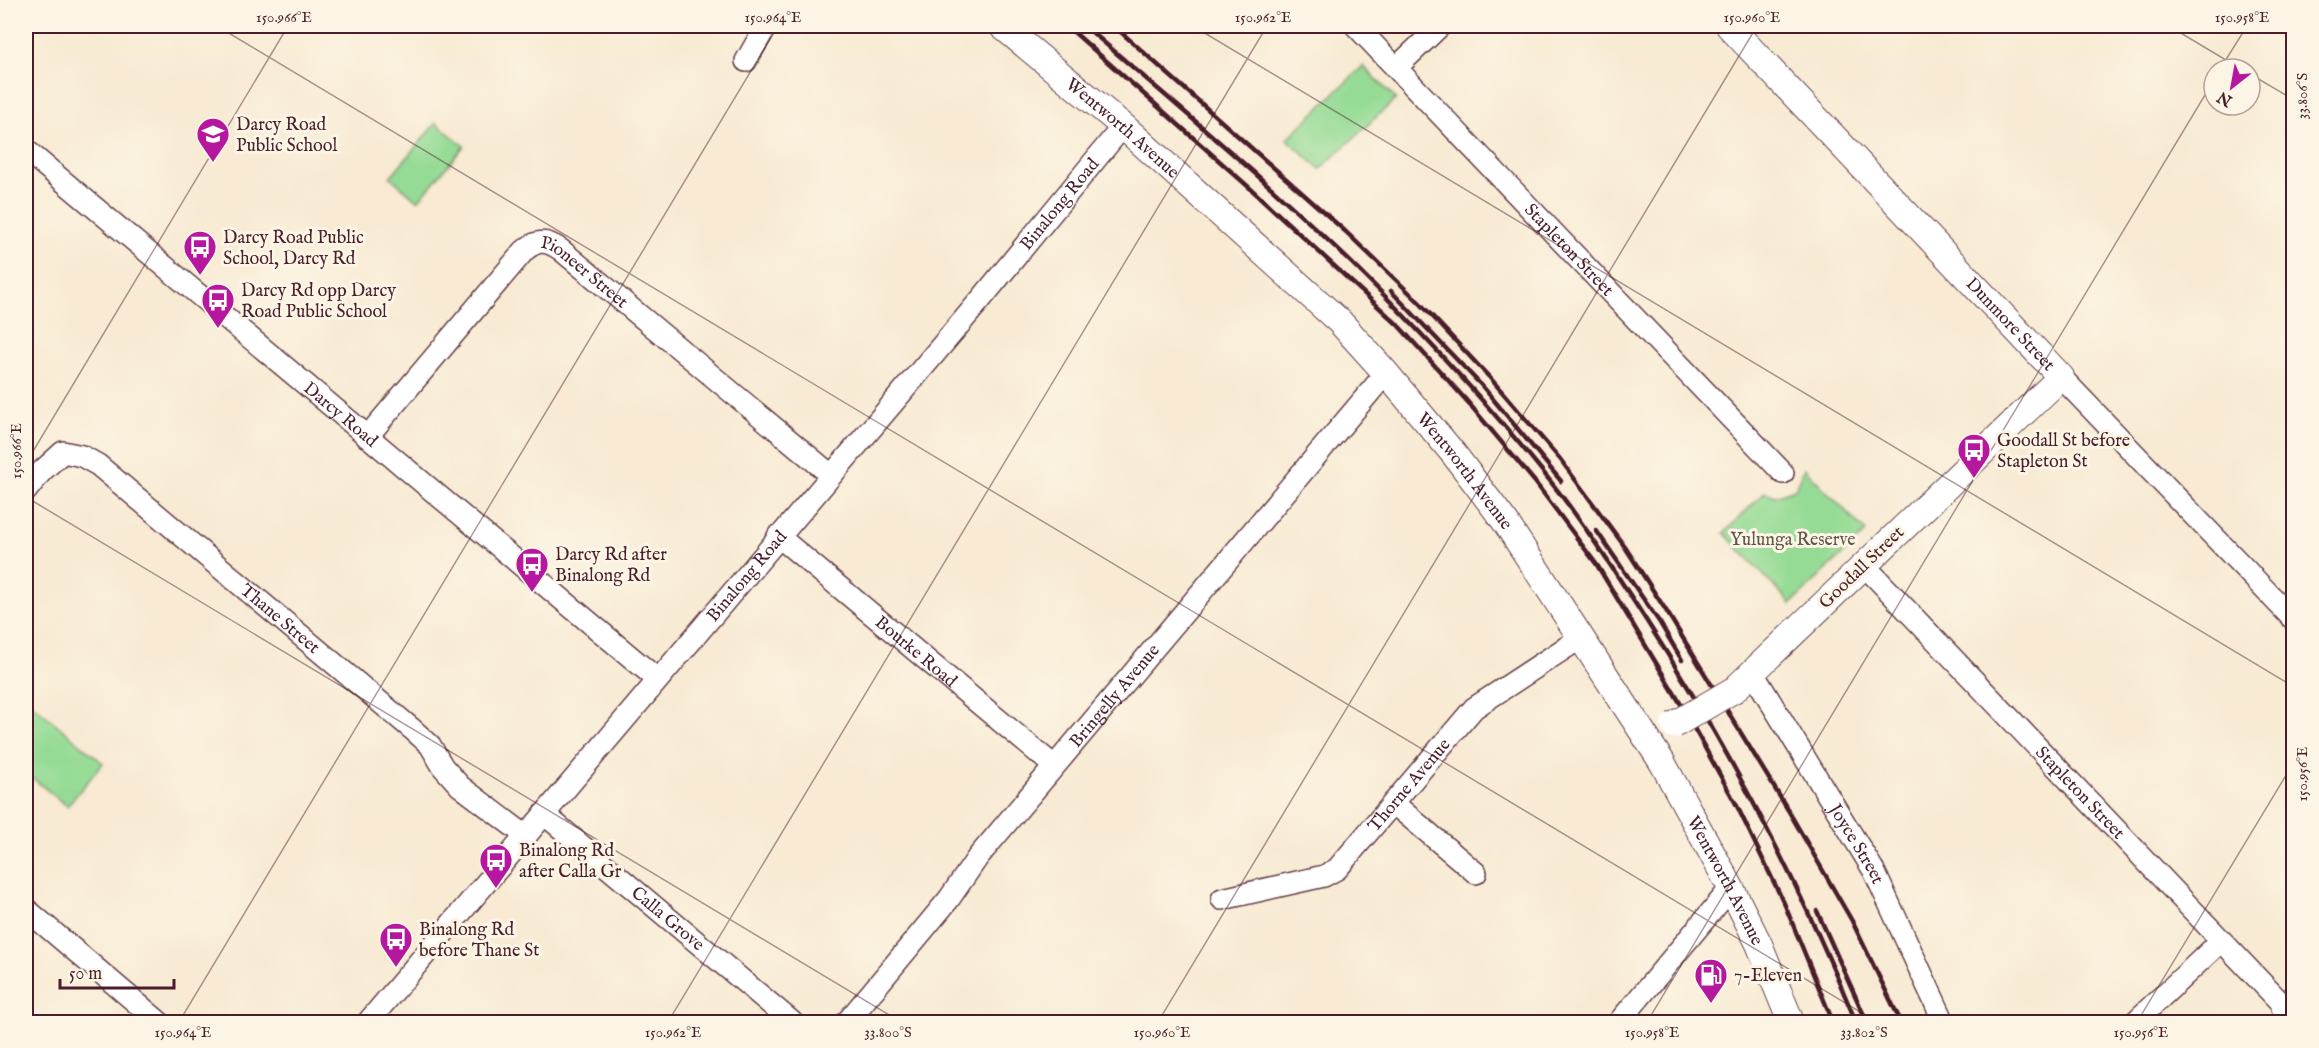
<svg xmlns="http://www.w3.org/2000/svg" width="2319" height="1048" font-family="'IM FELL English',serif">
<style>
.green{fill:#95db95;stroke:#707d60;stroke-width:1.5}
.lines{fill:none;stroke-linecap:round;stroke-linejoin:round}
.minor-casing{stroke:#643d44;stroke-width:24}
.major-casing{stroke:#643d44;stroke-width:28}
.minor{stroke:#fff;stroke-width:21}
.major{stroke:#fff;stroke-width:26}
.rail{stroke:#4a1f2b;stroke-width:4.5}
.major-bridge-casing{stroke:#643d44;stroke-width:28;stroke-linecap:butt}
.major-bridge{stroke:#fff;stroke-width:26}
.ticks{fill:none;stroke:#4a1f2b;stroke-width:1.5;stroke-opacity:0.45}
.labels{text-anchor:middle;stroke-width:6;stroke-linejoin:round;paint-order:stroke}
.poi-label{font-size:18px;fill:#4a1f2b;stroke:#fcf5e5;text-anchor:start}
.street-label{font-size:18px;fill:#4a1f2b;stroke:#fcf5e5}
.park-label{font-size:18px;fill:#60574b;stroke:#fcf5e5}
.neatline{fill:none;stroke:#4a1f2b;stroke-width:2}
.ticks-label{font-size:15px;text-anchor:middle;fill:#4a1f2b}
</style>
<rect width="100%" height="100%" fill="#fcf5e5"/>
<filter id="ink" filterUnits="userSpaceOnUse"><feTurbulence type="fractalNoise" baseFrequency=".0167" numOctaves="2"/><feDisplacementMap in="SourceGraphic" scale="12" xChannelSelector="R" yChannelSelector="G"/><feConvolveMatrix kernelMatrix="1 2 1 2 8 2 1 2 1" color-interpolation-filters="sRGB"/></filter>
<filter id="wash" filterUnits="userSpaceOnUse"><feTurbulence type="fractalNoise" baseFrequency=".008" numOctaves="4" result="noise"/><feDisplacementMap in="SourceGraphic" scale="24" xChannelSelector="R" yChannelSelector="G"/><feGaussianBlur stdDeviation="1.35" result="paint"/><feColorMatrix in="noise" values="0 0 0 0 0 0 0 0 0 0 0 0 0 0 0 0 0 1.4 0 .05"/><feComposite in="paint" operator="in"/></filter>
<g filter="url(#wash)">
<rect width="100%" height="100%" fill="#f8ead3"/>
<path class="green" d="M1363,66L1396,99L1320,169L1287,139Z
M436,123L464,146L418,201L390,177Z
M1804,468L1866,532L1791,604L1724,533L1765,492L1775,496L1795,489Z
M26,699L103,763L67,806L26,773Z"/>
</g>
<g filter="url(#ink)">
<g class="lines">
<defs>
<g id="minor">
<path id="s1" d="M1356,26L1783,473"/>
<path d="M746,61L766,26"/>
<path d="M1396,68L1440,26"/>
<path id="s2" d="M26,150L657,679"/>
<path d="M2061,377L2294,620"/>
<path id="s3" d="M367,437L524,251C537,239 547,240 561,250L831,475"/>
<path id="s4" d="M26,491L42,471L63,452L82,456L98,465L412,729L430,745L443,767L460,786L526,836"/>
<path id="s5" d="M778,536L1054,766"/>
<path id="s6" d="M1864,565L2281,1003L2284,1018L2287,1022"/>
<path id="s7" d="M1753,673L1874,871L1944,1022"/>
<path d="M1393,803L1476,873"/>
<path id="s8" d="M544,814L792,1022"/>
<path id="s9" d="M1222,899L1324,876L1337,869L1474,708L1582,637"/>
<path d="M26,909L159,1022"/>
<path id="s10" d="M368,1022L982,298L1123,126"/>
<path id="s11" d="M847,1022L949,899L978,857L1386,373"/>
<path d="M1619,1022L1731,888"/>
<path d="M2135,1022L2221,941"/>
</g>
<g id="major">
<path id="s12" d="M1002,26L1123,126L1340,322L1386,373L1453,453L1506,523L1662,762L1731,888L1759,944L1791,1022"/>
<path id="s13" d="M1729,26L2061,377L1735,689"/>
</g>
</defs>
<use href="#minor" class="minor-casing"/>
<use href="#major" class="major-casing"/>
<use href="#minor" class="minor"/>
<use href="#major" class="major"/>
<path class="rail" d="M1067,26L1251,189L1397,324L1466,400L1535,482L1597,565L1679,701L1736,804L1784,903L1833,1022
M1085,26C1193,120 1309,215 1407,319C1454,368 1500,419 1543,472C1581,519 1614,570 1646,620C1728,747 1799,882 1856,1022
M1114,26L1345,231L1419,302L1491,379L1560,459L1625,547L1667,612L1788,810L1852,921L1901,1022
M1391,291L1483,387L1561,481
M1596,530L1660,623L1682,660
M1817,911L1867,1022"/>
<defs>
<path id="major-bridge" d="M1674,725L1735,689"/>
</defs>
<use href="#major-bridge" class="major-bridge-casing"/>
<use href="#major-bridge" class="major-bridge"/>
</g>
</g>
<path class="ticks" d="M217,26L1877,1022M1193,26L2294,687M2169,26L2241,69M2220,69L2247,26M2250,74L2294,100M26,463L288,26M26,497L901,1022M179,1022L778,26M668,1022L1267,26M1158,1022L1757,26M1647,1022L2214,80M2137,1022L2294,762"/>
<defs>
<symbol id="school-pin" viewBox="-11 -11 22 30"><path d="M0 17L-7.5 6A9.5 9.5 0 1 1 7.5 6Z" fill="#b5179e" stroke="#fcf5e5"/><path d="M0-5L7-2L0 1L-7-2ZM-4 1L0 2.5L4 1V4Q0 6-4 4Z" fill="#fff"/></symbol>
<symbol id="bus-pin" viewBox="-11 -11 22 30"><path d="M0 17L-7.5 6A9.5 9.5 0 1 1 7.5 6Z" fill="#b5179e" stroke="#fcf5e5"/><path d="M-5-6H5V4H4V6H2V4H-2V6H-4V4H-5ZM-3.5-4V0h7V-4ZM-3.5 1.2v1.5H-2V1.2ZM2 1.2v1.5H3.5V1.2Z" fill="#fff"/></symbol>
<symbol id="fuel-pin" viewBox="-11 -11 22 30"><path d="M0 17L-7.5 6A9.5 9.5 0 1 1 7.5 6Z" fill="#b5179e" stroke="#fcf5e5"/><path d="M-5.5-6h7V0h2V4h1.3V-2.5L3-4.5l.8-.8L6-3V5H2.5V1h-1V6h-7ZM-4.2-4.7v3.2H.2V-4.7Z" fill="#fff"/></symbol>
</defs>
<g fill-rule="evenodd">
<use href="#school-pin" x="194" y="115" width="38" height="52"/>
<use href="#bus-pin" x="181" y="228" width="38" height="52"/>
<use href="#bus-pin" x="199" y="281" width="38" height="52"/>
<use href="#bus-pin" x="1955" y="431" width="38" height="52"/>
<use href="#bus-pin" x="513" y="545" width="38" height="52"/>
<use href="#bus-pin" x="477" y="841" width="38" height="52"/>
<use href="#bus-pin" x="377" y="920" width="38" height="52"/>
<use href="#fuel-pin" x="1692" y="956" width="38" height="52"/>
</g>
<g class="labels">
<g class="poi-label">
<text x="236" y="130">Darcy Road<tspan x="236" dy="21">Public School</tspan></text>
<text x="223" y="243">Darcy Road Public<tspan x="223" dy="21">School, Darcy Rd</tspan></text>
<text x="241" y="296">Darcy Rd opp Darcy<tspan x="241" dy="21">Road Public School</tspan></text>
<text x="1997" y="446">Goodall St before<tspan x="1997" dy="21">Stapleton St</tspan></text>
<text x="555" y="560">Darcy Rd after<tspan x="555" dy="21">Binalong Rd</tspan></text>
<text x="519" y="856">Binalong Rd<tspan x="519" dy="21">after Calla Gr</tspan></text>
<text x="419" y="935">Binalong Rd<tspan x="419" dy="21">before Thane St</tspan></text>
<text x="1734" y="981">7-Eleven</text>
</g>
<g class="street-label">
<text dy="6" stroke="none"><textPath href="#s12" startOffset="158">Wentworth Avenue</textPath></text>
<text dy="6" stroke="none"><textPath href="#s10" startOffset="1071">Binalong Road</textPath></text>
<text dy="6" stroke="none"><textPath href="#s1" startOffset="309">Stapleton Street</textPath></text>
<text dy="6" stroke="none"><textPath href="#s3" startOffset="316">Pioneer Street</textPath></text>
<text dy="6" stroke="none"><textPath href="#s13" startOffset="410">Dunmore Street</textPath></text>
<text dy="6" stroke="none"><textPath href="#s2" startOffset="411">Darcy Road</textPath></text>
<text dy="6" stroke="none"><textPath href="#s12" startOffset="644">Wentworth Avenue</textPath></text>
<text transform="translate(1861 567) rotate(-44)" y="6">Goodall Street</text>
<text dy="6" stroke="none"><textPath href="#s10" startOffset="585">Binalong Road</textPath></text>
<text dy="6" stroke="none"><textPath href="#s4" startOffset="330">Thane Street</textPath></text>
<text dy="6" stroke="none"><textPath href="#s5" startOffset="180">Bourke Road</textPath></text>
<text dy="6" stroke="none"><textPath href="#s11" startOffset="422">Bringelly Avenue</textPath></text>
<text dy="6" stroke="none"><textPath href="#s9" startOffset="230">Thorne Avenue</textPath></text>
<text dy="6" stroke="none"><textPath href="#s6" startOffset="314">Stapleton Street</textPath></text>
<text dy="6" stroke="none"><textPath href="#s7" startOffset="200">Joyce Street</textPath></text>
<text dy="6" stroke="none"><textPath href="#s12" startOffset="1130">Wentworth Avenue</textPath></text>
<text dy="6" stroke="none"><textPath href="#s8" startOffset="162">Calla Grove</textPath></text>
</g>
<g class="park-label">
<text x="1793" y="545">Yulunga Reserve</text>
</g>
</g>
<rect width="2319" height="1048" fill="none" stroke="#fcf5e5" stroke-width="66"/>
<g transform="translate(2232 87) rotate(211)"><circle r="28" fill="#fcf5e5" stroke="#b59f9b" stroke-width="1.5"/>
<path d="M0-4.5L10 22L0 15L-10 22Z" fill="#b5179e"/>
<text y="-9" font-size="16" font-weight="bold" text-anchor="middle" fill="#4a1f2b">N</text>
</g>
<path d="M60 979v9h114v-9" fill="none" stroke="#4a1f2b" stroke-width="3"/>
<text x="69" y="979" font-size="18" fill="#4a1f2b" stroke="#fcf5e5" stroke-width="4.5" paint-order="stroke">50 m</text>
<rect x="33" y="33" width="2253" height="982" class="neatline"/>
<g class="ticks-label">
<text x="284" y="22">150.966°E</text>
<text x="773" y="22">150.964°E</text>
<text x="1263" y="22">150.962°E</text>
<text x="1752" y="22">150.960°E</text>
<text x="2242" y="22">150.958°E</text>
<text transform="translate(2302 96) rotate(-90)" y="5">33.806°S</text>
<text transform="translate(16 451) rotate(-90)" y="5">150.966°E</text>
<text transform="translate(2302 774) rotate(-90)" y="5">150.956°E</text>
<text x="183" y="1037">150.964°E</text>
<text x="673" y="1037">150.962°E</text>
<text x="888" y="1037">33.800°S</text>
<text x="1162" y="1037">150.960°E</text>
<text x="1652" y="1037">150.958°E</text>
<text x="1864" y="1037">33.802°S</text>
<text x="2141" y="1037">150.956°E</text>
</g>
</svg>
